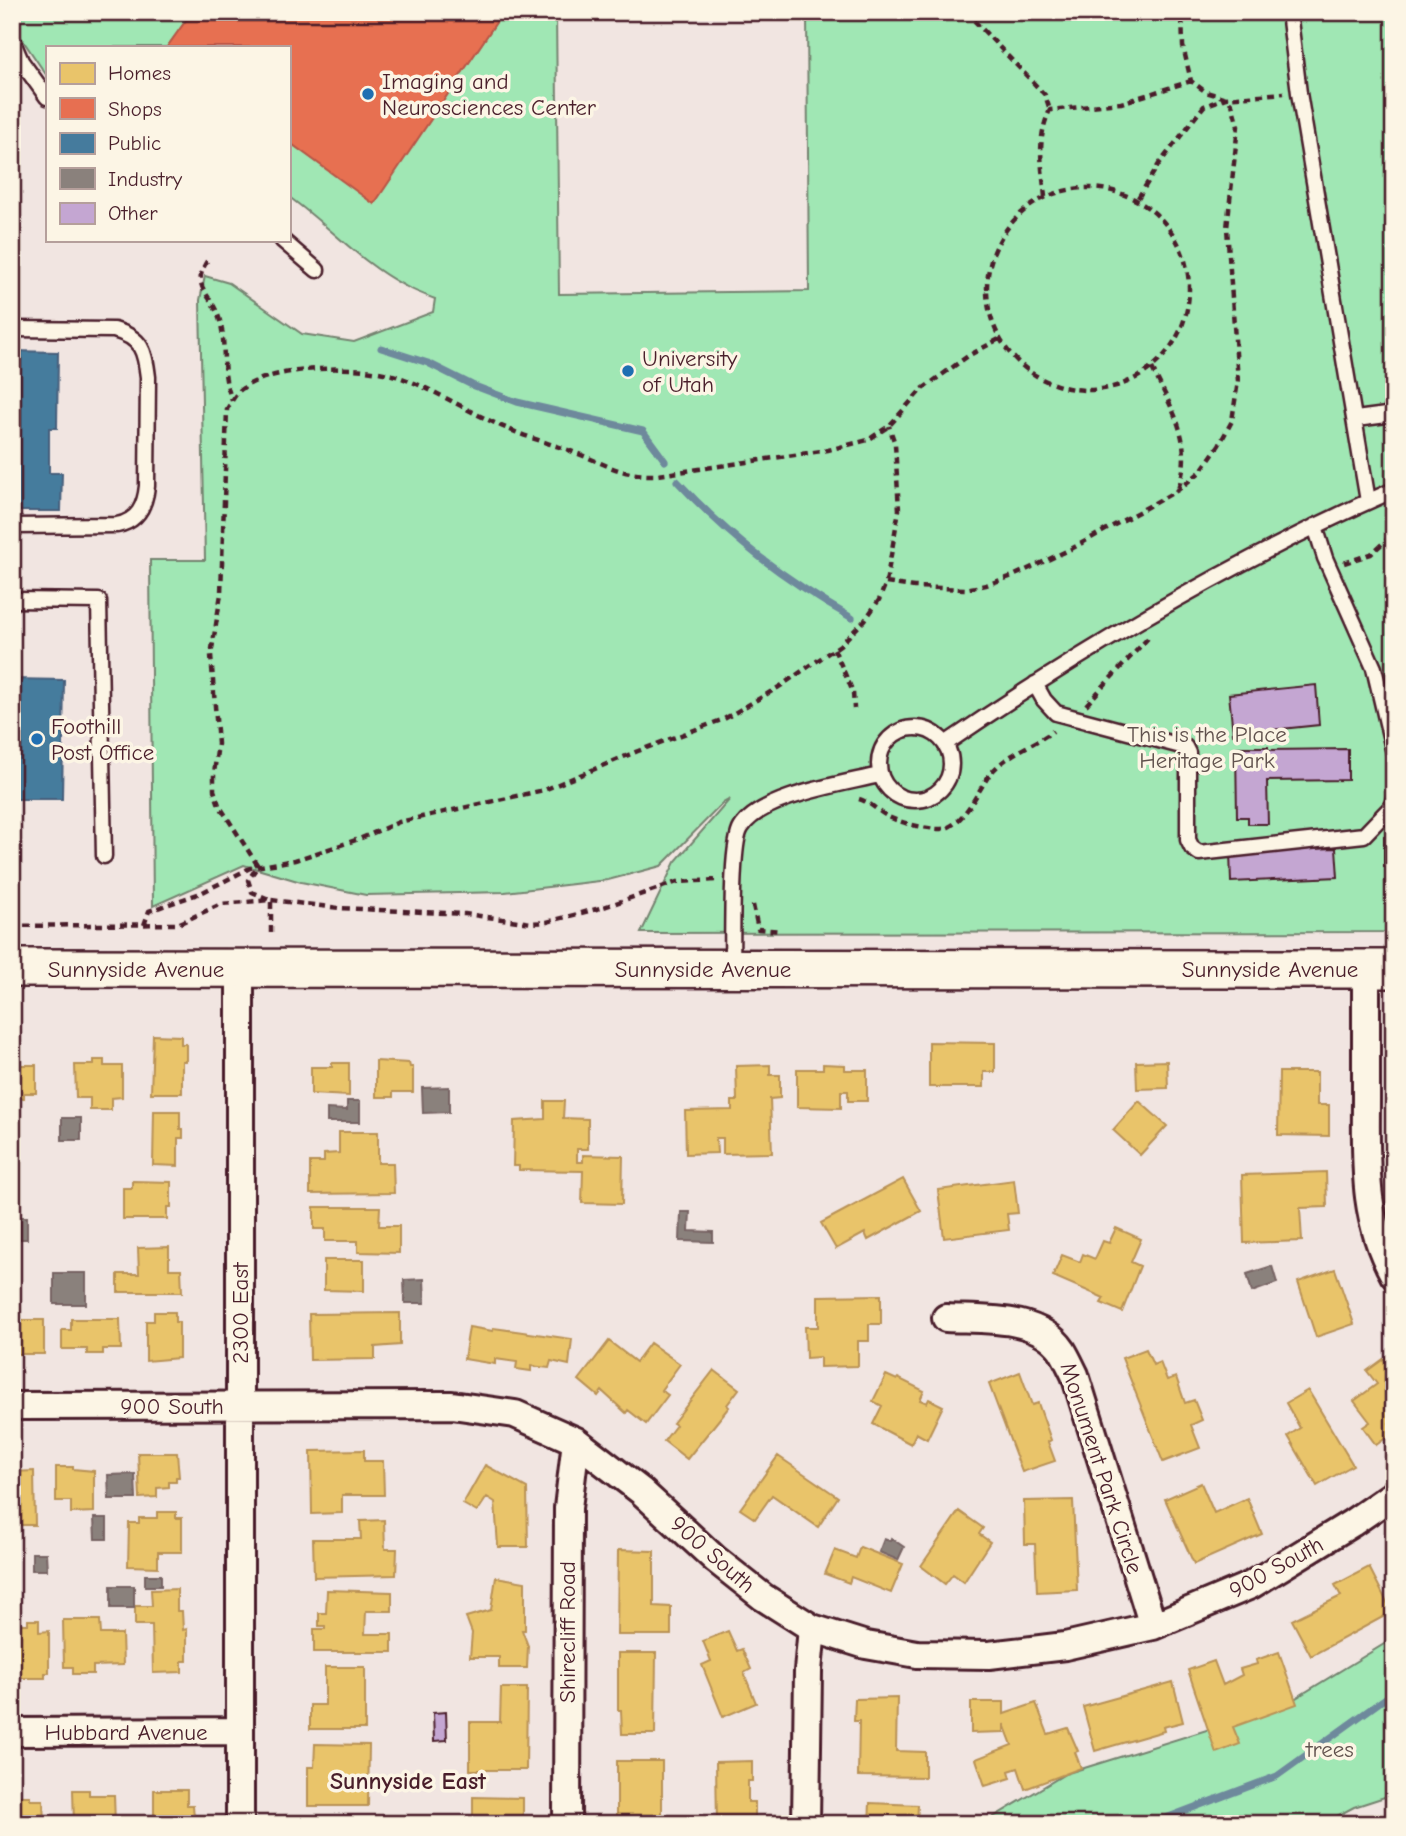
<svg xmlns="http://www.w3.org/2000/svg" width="1406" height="1836" font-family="'Comic Neue',sans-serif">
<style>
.green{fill:#a0e7b4;stroke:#758370;stroke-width:2}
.homes{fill:#e9c46a;stroke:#b99257;stroke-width:2}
.shops{fill:#e76f51;stroke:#b85746;stroke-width:2}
.public{fill:#457b9d;stroke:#465f7b;stroke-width:2}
.industry{fill:#8a817c;stroke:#776464;stroke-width:2}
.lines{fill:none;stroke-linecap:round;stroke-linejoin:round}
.stream{stroke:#6e899c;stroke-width:7}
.building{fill:#c4a6d2;stroke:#4a1f2b;stroke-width:2}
.lane-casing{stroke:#4a1f2b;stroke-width:19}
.street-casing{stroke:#4a1f2b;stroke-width:32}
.secondary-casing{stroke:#4a1f2b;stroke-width:42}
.path{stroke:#4a1f2b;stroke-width:4.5;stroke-dasharray:7 5;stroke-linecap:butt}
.lane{stroke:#fcf5e5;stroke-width:14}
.street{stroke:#fcf5e5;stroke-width:26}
.secondary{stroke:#fcf5e5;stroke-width:37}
.poi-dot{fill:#1f6fb2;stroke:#fcf5e5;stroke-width:2.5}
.labels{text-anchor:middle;stroke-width:7;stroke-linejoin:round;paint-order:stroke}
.poi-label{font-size:23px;fill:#4a1f2b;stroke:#fcf5e5;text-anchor:start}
.park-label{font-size:23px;fill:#60514d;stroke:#fcf5e5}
.street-label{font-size:23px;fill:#4a1f2b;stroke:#fcf5e5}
.neighbourhood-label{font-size:24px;font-weight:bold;fill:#4a1f2b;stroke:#fcf5e5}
</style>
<rect width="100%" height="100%" fill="#f1e5e1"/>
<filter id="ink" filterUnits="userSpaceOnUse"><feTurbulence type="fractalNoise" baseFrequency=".0143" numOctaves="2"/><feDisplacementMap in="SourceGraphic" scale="14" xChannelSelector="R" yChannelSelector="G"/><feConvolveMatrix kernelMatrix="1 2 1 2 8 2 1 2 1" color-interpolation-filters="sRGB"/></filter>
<g filter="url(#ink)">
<path class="green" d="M12,12H192L167,47H47V76L16,30Z
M503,12H556L559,294L809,291L807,12H1394V932L641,933L675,862L730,799L723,803L661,866L608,880L505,892L366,895L301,882L244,865L153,906L150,560H205L200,300L205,276L229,283L302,334L354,342L433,312L435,299C425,295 414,291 405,286C362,264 328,225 289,197V142L374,203Z
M1394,1638V1794L1354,1807L1322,1824H982L1065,1774L1281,1707Z"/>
<path class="homes" d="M153,1035L181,1036V1044H186V1061H182V1093H151Z
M929,1042L995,1043V1072H984V1087H929Z
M94,1060H104V1066H122V1097L111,1098V1110H90V1098H76L75,1065H94Z
M376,1061L409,1063L410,1067H413V1092H393V1097H376Z
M1167,1061L1168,1088L1137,1089L1136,1062Z
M332,1063H349V1096L311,1094V1067H332Z
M823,1064L845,1065V1070H867V1101H848V1091H841V1108L797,1107V1069H823Z
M20,1065H36V1093H24V1098H12V1069H20Z
M770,1065V1075H780V1098L770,1099L772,1153L723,1154V1138H716L717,1153L686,1154L685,1111L732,1110V1101H737L736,1066Z
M1279,1072H1317V1105H1329V1136L1278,1135Z
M545,1101H564L563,1118L588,1119V1149H577V1162H583V1155L623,1156L622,1204L582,1203L583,1171L519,1170V1166H513L514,1121L545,1119Z
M1139,1101L1167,1126L1140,1155L1113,1130Z
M154,1111H180V1129H183V1138H178V1166L153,1165Z
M339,1132H378V1163H393L394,1193L310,1194V1162H324V1154L339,1153Z
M1326,1172L1327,1207L1300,1208L1302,1241L1244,1243L1242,1175Z
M903,1179L921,1211L868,1240L865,1233L836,1249L821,1223Z
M1014,1180L1018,1213L1007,1214L1009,1230L944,1238L938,1190Z
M132,1181L171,1182V1207H167V1219H123V1188H132Z
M314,1207H380L379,1226H399V1253L358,1252V1241H325V1229H314Z
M1116,1228L1141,1239L1131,1262L1140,1266L1122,1312L1101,1303L1104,1298L1053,1276L1062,1255L1080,1262L1083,1254L1095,1259L1103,1241L1109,1243Z
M169,1247V1269H181L182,1292H118V1274H139L138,1248Z
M324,1260H364V1291L324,1290Z
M1335,1269L1354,1324L1316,1337L1298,1282Z
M881,1295V1324H869V1341H858V1366L820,1367V1357L806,1358L805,1327H818V1296Z
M154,1312H175V1322H179V1358L146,1361V1321H154Z
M400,1313V1345L375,1347V1359L310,1360L309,1314Z
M71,1319H120L121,1349H103V1354H87V1349H62V1330H71Z
M12,1320H44V1354H12Z
M469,1327L493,1331L494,1328L572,1339L569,1365L551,1361L549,1368L531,1366V1371L516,1369L517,1362L495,1359V1364L464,1359Z
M609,1341L636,1362L650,1343L680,1364L661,1390L668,1395L646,1424L628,1410L626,1413L602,1391L598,1396L579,1380Z
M1146,1349L1153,1365L1160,1362L1167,1380L1176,1377L1185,1403L1194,1400L1202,1420L1191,1425L1200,1448L1163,1462L1122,1358Z
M1389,1355L1394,1362V1420L1389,1423L1394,1432L1376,1445L1363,1427L1370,1422L1354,1401L1377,1384L1367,1371Z
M714,1370L739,1389L727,1405L729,1407L687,1459L664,1441L676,1425L673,1423Z
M1020,1372L1032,1405L1038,1403L1051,1440L1048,1442L1055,1461L1022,1472L989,1384Z
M886,1375L897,1380L898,1378L924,1391L920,1400L927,1403L929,1399L943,1406L927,1439L916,1433L911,1444L873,1424L882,1406L873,1401Z
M1308,1390L1353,1465L1317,1486L1288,1436L1300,1428L1286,1403Z
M364,1450V1461H383L384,1495H342V1513L312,1514L311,1451Z
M138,1453H177L179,1477H176V1482H169V1487L157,1488V1497L140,1498Z
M778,1456L838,1497L818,1527L772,1495L755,1519L740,1509Z
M485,1465L527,1488L528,1547H498L495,1502L487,1497L477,1512L463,1504Z
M56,1467H73V1469L94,1471V1512L71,1513V1501H56Z
M34,1471L35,1525H16V1505H12V1472Z
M1201,1483L1214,1513L1247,1498L1262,1534L1194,1564L1165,1499Z
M1073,1500L1077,1590L1037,1592L1035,1544H1025L1024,1501Z
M959,1511L983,1528L979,1534L990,1542L964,1582L953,1574L945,1584L921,1566Z
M157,1512H176V1518H182V1552H158V1567L128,1566L129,1523H139V1518H157Z
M384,1520L385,1549H397L396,1575L314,1577L313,1539H361L360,1521Z
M860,1547L903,1564L891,1593L851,1577L849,1583L825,1574L835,1550L856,1558Z
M618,1550L654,1551V1606L671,1607V1635H617Z
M1369,1567L1392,1612L1311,1656L1292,1620L1341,1596L1335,1585Z
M496,1577L525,1582V1630H522L528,1646L527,1668H499V1657H470L472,1633L466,1617L491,1610Z
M177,1589V1611H182L183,1630L187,1629V1661H182V1672L153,1673L152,1625H135V1606H152L151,1590Z
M327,1590L392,1592V1611H366L365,1634H392V1652H314V1629H325V1626H319V1613H326Z
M28,1620H39V1632L49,1631V1673H45V1678H18V1671H12V1624H28Z
M63,1620H100L101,1634H122L123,1665L93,1666V1674H73V1667H64Z
M728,1631L737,1651L742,1649L751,1669L744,1673L756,1703L723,1717L702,1665L711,1661L703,1641Z
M1279,1652L1297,1704L1233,1727L1240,1744L1216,1753L1188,1670L1214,1661L1223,1685L1242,1675L1240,1669L1257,1664L1256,1660Z
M618,1653H656L655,1734H622L621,1710H618Z
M325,1667H365V1729H310V1705H325Z
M1173,1682L1183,1722L1163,1727L1164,1731L1095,1751L1083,1707Z
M501,1688H527L526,1770H470V1722H500Z
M897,1698L896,1751L925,1752V1777L858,1776L859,1721H854L855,1699Z
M971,1702H1004V1714L1036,1703L1048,1734L1068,1728L1078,1751L1075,1752L1081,1768L1025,1789L1018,1768L1009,1771L1011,1778L985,1786L976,1759L1012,1745L1004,1724V1732L971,1733Z
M315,1744L369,1745L368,1806H308V1767H314Z
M617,1761H662V1824H617Z
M752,1761V1781H748V1802H755V1824H717L716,1762Z
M73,1790H89V1795H114L115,1824H74Z
M154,1790H187V1805H193L194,1818H188V1824H154Z
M18,1796H30V1800H43L44,1824H12V1800H18Z
M473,1797L523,1798V1824H488V1820H473Z
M870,1803L918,1805L917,1824H869Z"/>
<path class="shops" d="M192,12H503L374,204L289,142V47H167Z"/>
<path class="public" d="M12,351L58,352L57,428H49V473H62L61,511H12Z
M12,679L64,680L62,799H12Z"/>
<path class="industry" d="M449,1087V1112L423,1113L422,1088Z
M347,1101H360V1122H327V1109L347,1110Z
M62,1118H81V1140H62Z
M681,1212H690L689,1231L713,1232V1242L680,1241Z
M12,1217H27V1239H12Z
M1272,1266L1277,1283L1252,1292L1247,1274Z
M54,1273H86V1304H54Z
M424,1279L425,1303H405L404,1280Z
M135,1474L136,1499H109L108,1475Z
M94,1518H107V1539H95Z
M891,1538L904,1547L898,1560L879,1552L884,1539L890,1541Z
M32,1553H46L47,1570H32Z
M145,1575H161V1586H145Z
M111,1586H134V1608H111Z"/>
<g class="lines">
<path class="stream" d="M381,348L428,363L472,385L517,402L643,431L665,461
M677,481C731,539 784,579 852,618
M1150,1824L1277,1776L1394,1692"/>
</g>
<path class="building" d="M1316,685L1319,725L1233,734L1229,694Z
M1236,747H1268V750L1348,749V780L1267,781L1268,824H1248V817H1237Z
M1384,836H1394V867H1384Z
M1336,848L1338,877L1231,882L1230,852Z
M446,1712L447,1740L434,1741L433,1713Z"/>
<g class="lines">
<defs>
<path id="lane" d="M1289,12L1299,93L1368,501
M12,40L21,61L47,97
M282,240L317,270
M12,329L114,330C142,338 145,351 148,377L147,486C145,506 138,521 117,525L12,526
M1356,419L1394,414
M1315,526L1325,558L1374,668L1394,753
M12,600L99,601L104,856
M1035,684L1044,700L1056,713L1185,747L1188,753V840L1192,848L1199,853L1364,835L1391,807L1394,799
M879 764a36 36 0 1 1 72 0a36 36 0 1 1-72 0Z
M945,744C1087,647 1236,559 1394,490
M732,967C733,941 730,845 741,828C760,796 843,784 879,775"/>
<path id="street" d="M1366,969C1366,1012 1366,1055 1366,1098C1366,1161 1362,1217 1394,1275
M240,970V1824
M946,1318C984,1320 1038,1315 1062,1350C1067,1358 1071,1367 1075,1375L1153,1626
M12,1406L452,1405L515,1414L576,1441L641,1491L715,1559L763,1597L812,1628L866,1645L917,1654L989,1655L1065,1646L1153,1626L1251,1585L1352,1523L1394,1494
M12,1732L240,1731
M567,1824L568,1508L576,1441
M806,1824L808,1671L812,1628"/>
<path id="secondary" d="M12,968L1394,969"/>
</defs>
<use href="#lane" class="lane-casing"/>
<use href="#street" class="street-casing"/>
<use href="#secondary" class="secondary-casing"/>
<path class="path" d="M966,12L1045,95L1050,110
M987 289a101 101 0 1 1 202 0a101 101 0 1 1-202 0Z
M1045,197C1042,166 1036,139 1050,110L1121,103L1191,81
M1138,198L1159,164L1204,106L1226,98L1284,93
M207,261C191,287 209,291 218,315C226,335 222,358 226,380C227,387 230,394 232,401
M1152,368C1172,410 1195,442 1178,489
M1344,563L1371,554L1394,533
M886,583L914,587L966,589L986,585L1013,576L1071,549L1178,490L1200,472L1219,445L1232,421L1238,381L1227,228L1238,126L1232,104L1226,98L1206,92L1191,81L1183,46L1182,12
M834,649L853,692L854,709
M1086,705L1149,637
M859,799C872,803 879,813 891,818C905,824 923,828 938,829C962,831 978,789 991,773C1008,753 1033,746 1053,731
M753,905L758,929L781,931
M144,925L149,911L201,893L250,868L295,860L359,839L399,822L544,790L638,751L724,719L779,687L840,645L865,620L879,600L886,583L899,510L895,444L889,426
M12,926L178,924L221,904L271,900L339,908L465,914L532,923L547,922L604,907L677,882L717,880
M271,933V900L252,892L248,880L258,866L219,805L214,790V773L218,744L211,655L221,594L227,409C231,403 236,392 243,388C275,365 363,364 399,377C436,390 470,413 506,428C528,438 553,444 576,453C609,465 620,476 658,475L828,450L868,440L889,426L921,390L968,356L999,339"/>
<use href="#lane" class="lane"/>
<use href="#street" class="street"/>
<use href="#secondary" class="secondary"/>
</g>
</g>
<g class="poi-dot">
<circle cx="368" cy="94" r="7"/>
<circle cx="628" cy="371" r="7"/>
<circle cx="37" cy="739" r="7"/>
</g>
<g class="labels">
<g class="poi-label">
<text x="382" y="89">Imaging and<tspan x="382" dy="26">Neurosciences Center</tspan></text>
<text x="642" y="366">University<tspan x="642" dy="26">of Utah</tspan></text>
<text x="51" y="734">Foothill<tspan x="51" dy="26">Post Office</tspan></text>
</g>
<g class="park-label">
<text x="1207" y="742">This is the Place<tspan x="1207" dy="26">Heritage Park</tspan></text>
<text x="1330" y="1757">trees</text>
</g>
<g class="street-label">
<text x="136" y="977">Sunnyside Avenue</text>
<text x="703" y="977">Sunnyside Avenue</text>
<text x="1270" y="977">Sunnyside Avenue</text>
<text transform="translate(240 1313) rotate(-90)" y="8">2300 East</text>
<text x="172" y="1414">900 South</text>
<text transform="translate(1102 1468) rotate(72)" y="8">Monument Park Circle</text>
<text transform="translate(713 1554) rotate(41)" y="8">900 South</text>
<text transform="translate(1276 1567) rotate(-29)" y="8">900 South</text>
<text transform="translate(567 1632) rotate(-90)" y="8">Shirecliff Road</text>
<text x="126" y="1740">Hubbard Avenue</text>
</g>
<g class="neighbourhood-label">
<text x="408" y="1789">Sunnyside East</text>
</g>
</g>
<rect width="1406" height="1836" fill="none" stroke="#fcf5e5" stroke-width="42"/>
<rect x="21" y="21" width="1364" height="1794" fill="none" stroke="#4a1f2b" stroke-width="2.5" filter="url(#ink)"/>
<rect x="46" y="46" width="245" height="196" fill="#fcf5e5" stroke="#b59f9b" stroke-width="2"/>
<rect x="60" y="63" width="35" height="21" fill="#e9c46a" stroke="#b59f9b" stroke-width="2"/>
<text x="108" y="80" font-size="21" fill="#4a1f2b">Homes</text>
<rect x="60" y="98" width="35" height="21" fill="#e76f51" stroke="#b59f9b" stroke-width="2"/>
<text x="108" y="116" font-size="21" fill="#4a1f2b">Shops</text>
<rect x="60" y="133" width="35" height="21" fill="#457b9d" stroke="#b59f9b" stroke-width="2"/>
<text x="108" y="150" font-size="21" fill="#4a1f2b">Public</text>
<rect x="60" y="168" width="35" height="21" fill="#8a817c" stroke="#b59f9b" stroke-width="2"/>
<text x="108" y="186" font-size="21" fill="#4a1f2b">Industry</text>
<rect x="60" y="203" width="35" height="21" fill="#c4a6d2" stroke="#b59f9b" stroke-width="2"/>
<text x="108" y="220" font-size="21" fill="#4a1f2b">Other</text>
</svg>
